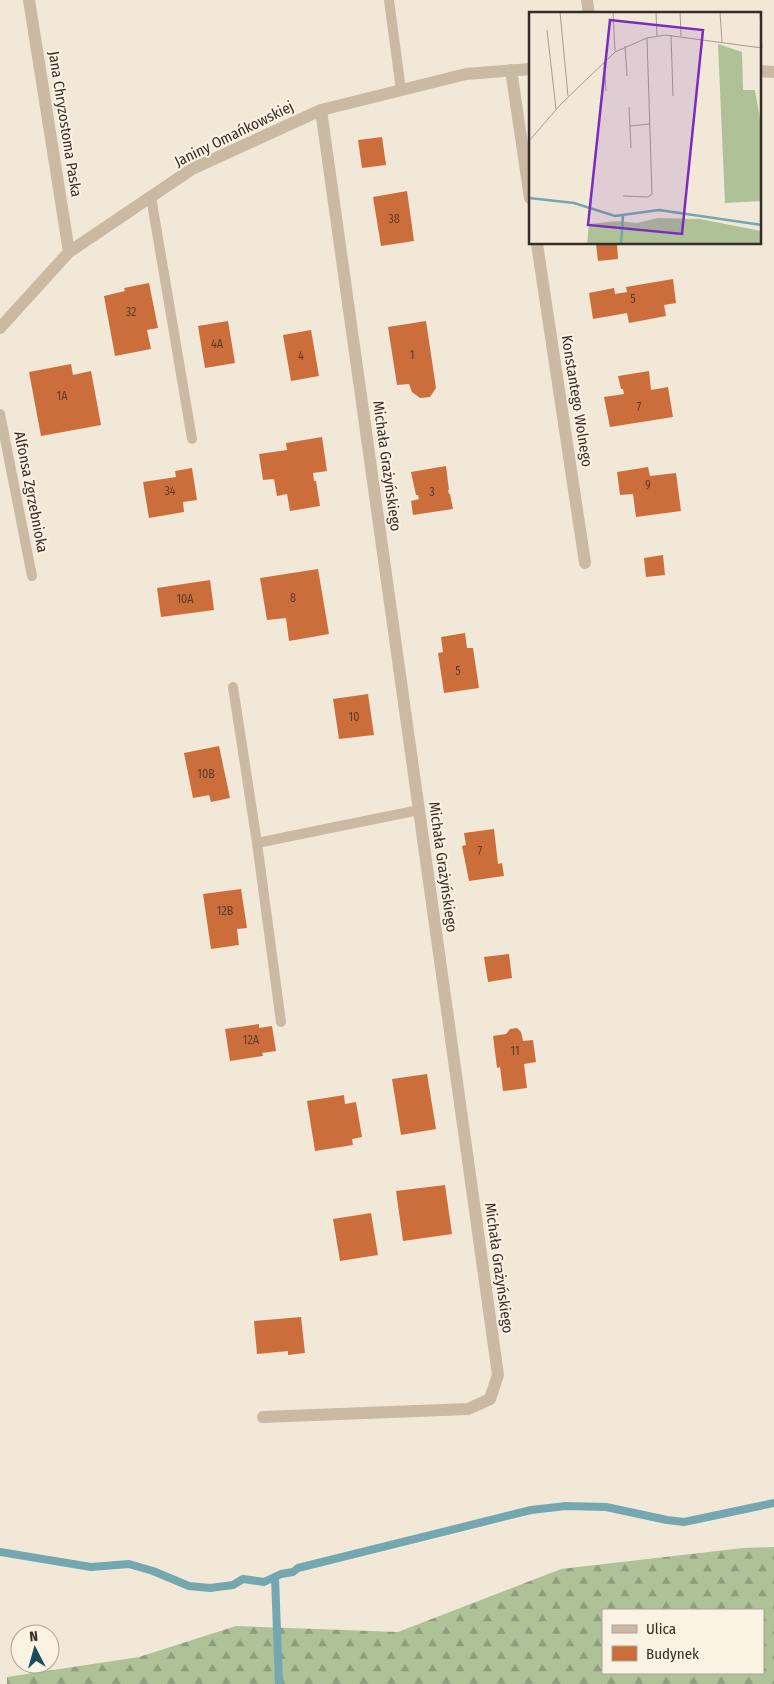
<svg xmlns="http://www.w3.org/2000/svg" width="774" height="1684" font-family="'Fira Sans Condensed',sans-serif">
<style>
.forest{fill:url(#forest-firs);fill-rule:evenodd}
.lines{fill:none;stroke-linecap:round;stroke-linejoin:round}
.stream{stroke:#75a7b0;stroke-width:8}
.building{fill:#cc6e3b}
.lane{stroke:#cab9a3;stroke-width:10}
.street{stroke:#cab9a3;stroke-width:12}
.labels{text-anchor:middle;stroke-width:4;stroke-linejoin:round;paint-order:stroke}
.number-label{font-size:12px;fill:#5b3c2a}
.street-label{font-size:15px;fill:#352c25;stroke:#faf2e3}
.inset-river{fill:none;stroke:#75a7b0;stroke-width:2.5}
.inset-road{fill:none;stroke:#a69d90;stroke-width:1}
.view{fill:#7b2cbf;fill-opacity:0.15;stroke:#7b2cbf;stroke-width:2.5}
.inset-edge{fill:none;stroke:#352c25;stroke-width:2.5}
</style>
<defs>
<pattern id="forest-firs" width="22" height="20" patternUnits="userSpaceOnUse" patternTransform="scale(1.25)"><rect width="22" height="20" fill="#aec197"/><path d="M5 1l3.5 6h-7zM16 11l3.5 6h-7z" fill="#8e9d7b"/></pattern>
</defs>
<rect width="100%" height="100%" fill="#f2e8d7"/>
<path class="forest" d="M774,1547V1684H7V1677L139,1657L236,1626L398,1632L561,1569L743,1548ZM603,1610H763V1673H603Z"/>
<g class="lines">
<path class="stream" d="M0,1552L91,1567L129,1564L153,1571L189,1586L210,1588L233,1585L243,1579L264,1582L281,1574L293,1572L298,1568L531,1510L566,1506L606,1507L667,1520L684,1522L774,1503
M275,1577L279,1684"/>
</g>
<path class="building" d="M382,137L386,165L362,168L358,140Z
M407,191L414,241L381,246L373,197Z
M596,244H617L618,259L598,261Z
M673,279L676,303L664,305L666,316L629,323L627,313L593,319L589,293L614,288L615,294L627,292L626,287Z
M149,283L158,328L147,330L151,349L115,356L104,296L125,291L124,288Z
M228,321L235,363L205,368L198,326Z
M426,321L436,388L430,397L420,398L412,392L409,384L397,385L388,327Z
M311,330L319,376L291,381L283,335Z
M71,364L73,375L91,371L101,425L41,436L29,372Z
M649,371L651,390L668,387L673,417L610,427L604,397L624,394L623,389H621L618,376Z
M322,437L327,471L313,473L314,481H316L320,506L290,511L287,494L277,496L274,479L263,480L259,454L287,450L286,443Z
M446,466L449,490H448L449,494H450L453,509L413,515L411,501L419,499L418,495H416L411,472Z
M648,467L650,476L676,473L681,511L636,517L633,494L620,495L617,472Z
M192,468L197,500L183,502L184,512L149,518L143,482L176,477L175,471Z
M663,555L665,575L646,577L644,558Z
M318,569L329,634L289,641L286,618L267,620L260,578Z
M210,580L214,610L161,617L157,588Z
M465,633L467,648H473L479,688L444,693L438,653L443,652L441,637Z
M368,694L374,735L339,739L333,699Z
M219,746L230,798L211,802L209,795L193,798L184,753Z
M494,829L498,864L502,863L504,876L469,881L462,846L466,845L464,833Z
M241,889L247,928L237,929L239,945L211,949L203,894Z
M509,954L512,978L488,982L484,957Z
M259,1024V1028L272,1026L276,1051L262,1053L263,1056L230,1061L225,1029Z
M517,1028L521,1032L523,1041L533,1040L536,1062L524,1064L527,1088L503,1091L500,1067L497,1068L493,1036L506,1034L510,1029Z
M427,1074L436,1129L401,1135L392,1079Z
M344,1095L345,1104L356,1102L362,1137L352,1139L353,1145L315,1151L307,1101Z
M445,1185L452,1234L403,1241L396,1191Z
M371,1213L378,1255L340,1261L333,1219Z
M301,1317L305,1353L288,1355V1351L257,1354L254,1321Z"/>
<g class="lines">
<path class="lane" d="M389,0L401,90
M151,197L192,439
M0,414L32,576
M233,687L257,843L281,1022
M257,843L419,810"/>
<path class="street" d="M29,0L69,252
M587,0L589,14
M511,70L530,198
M760,71L774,72
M537,244L585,563
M0,328L69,252L192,169L321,110L466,74L530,69
M263,1417L468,1409L490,1399L498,1375L321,110"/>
</g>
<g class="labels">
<g class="number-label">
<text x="394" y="223">38</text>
<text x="633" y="303">5</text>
<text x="131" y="316">32</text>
<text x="217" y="348">4A</text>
<text x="412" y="359">1</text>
<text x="301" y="360">4</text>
<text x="62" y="400">1A</text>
<text x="639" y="411">7</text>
<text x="648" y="489">9</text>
<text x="170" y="495">34</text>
<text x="432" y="496">3</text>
<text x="293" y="602">8</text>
<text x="185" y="603">10A</text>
<text x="458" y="675">5</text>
<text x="354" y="721">10</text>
<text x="206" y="778">10B</text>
<text x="480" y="855">7</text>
<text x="225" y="915">12B</text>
<text x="251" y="1044">12A</text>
<text x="515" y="1055">11</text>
</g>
<g class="street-label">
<text transform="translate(65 124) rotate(81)" y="5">Jana Chryzostoma Paska</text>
<text transform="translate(234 134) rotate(-26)" y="5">Janiny Omańkowskiej</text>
<text transform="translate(577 401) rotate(81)" y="5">Konstantego Wolnego</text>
<text transform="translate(387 466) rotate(82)" y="5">Michała Grażyńskiego</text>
<text transform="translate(31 492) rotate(79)" y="5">Alfonsa Zgrzebnioka</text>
<text transform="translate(443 867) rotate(82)" y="5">Michała Grażyńskiego</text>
<text transform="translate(499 1268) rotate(82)" y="5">Michała Grażyńskiego</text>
</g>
</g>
<g transform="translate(529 12)">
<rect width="232" height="232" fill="#f2e8d7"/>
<path d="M189,32L213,40L214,78H226L232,113V189L196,191ZM129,206L171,207L232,219V232H58L60,212L88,209L108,211Z" fill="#aec197"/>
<path class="inset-river" d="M0,186L45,191L86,204L130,198L233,213M92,232L94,203"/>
<path class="inset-road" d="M31,0L39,84M84,0L86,39M127,0L128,24M151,0L152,24M191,0L193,30M18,18L27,97M142,23L144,84M96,34L98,64M75,50L77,79M100,95L102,136M101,114L121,112M0,129L32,92L86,40L118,26L136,23L233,36L231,0M94,184L119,185L123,182L118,26"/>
<path class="view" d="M81,8L174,18L153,222L59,213Z"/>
<rect width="232" height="232" class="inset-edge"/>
</g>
<rect x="602" y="1609" width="162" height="65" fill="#faf2e3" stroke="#aba397"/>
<rect x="612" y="1625" width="25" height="8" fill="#cab9a3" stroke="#aba397"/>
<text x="646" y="1634" font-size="15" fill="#352c25">Ulica</text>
<rect x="612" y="1646" width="25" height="15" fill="#cc6e3b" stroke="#aba397"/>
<text x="646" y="1659" font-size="15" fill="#352c25">Budynek</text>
<g transform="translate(35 1649) rotate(354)"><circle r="24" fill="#faf2e3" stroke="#aba397"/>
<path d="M0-4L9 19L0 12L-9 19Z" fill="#194d58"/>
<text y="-8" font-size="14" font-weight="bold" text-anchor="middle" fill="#352c25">N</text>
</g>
</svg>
